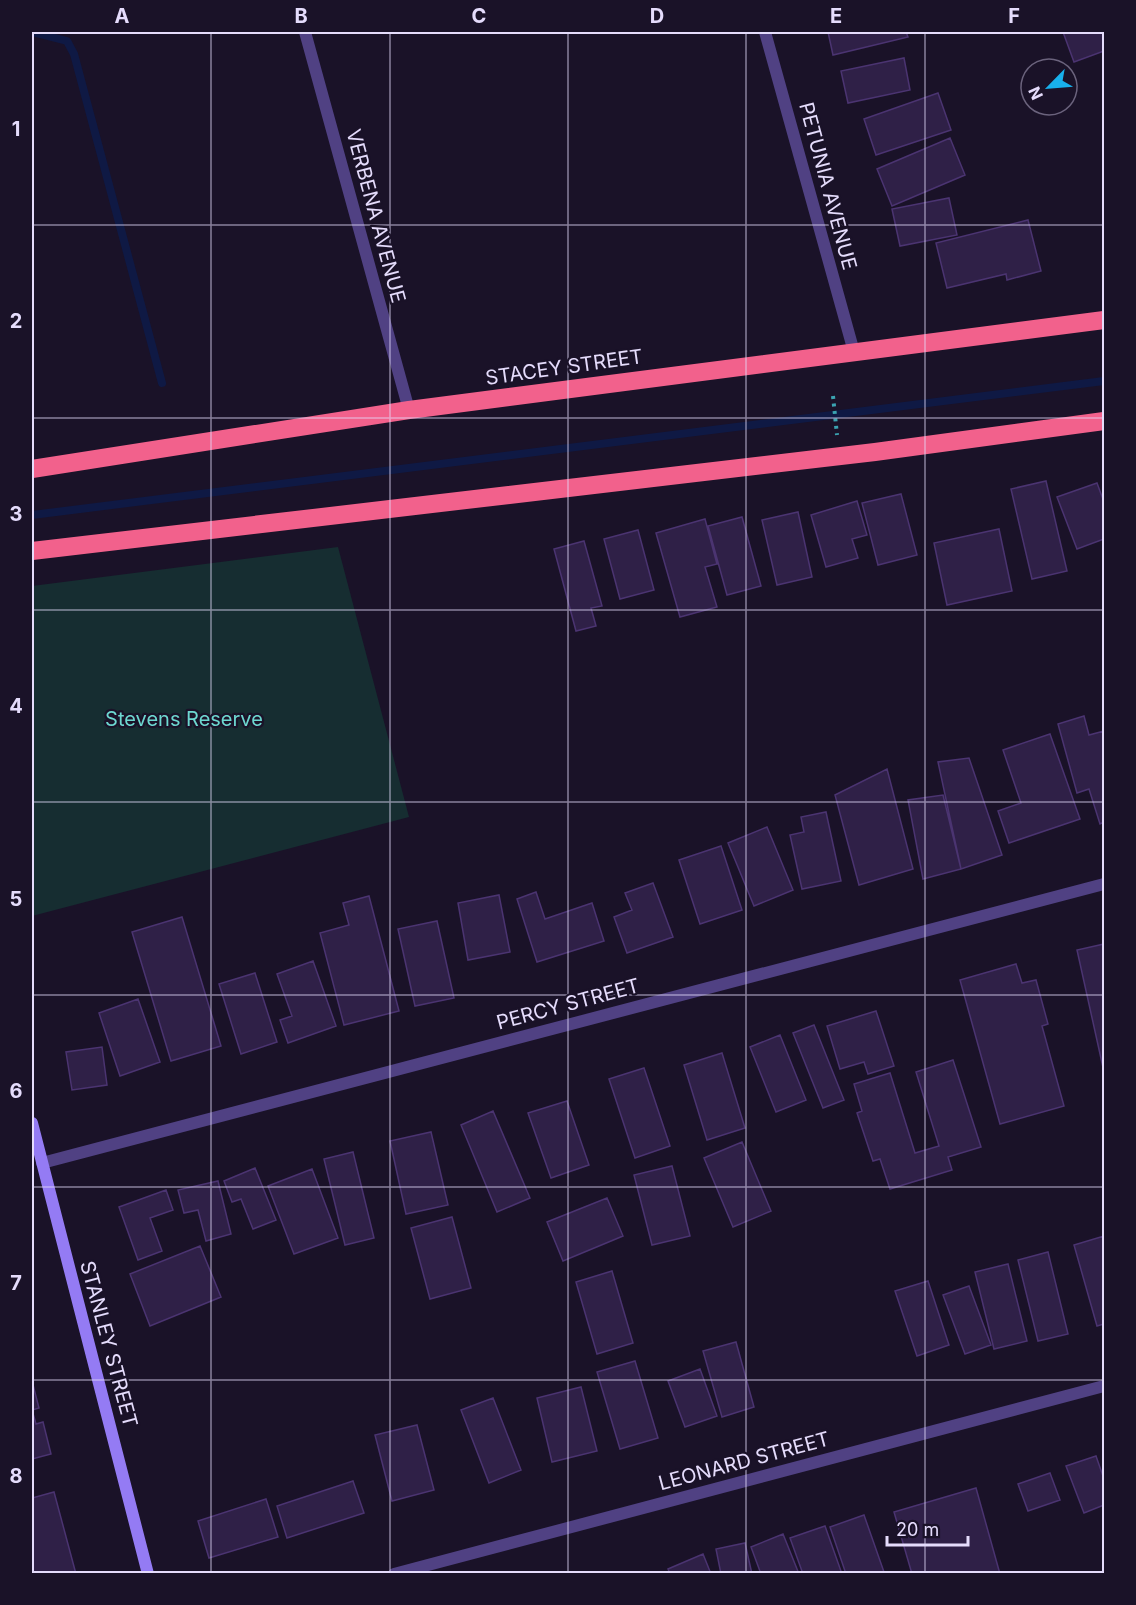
<svg xmlns="http://www.w3.org/2000/svg" width="1136" height="1605" font-family="Inter,sans-serif">
<style>
.green{fill:#162d31}
.lines{fill:none;stroke-linecap:round;stroke-linejoin:round}
.stream{stroke:#0f1944;stroke-width:8}
.building{fill:#2f2047;stroke:#4b3471;stroke-width:1.5}
.path{stroke:#3ba3b1;stroke-width:4;stroke-dasharray:3 4.5;stroke-linecap:butt}
.street{stroke:#504183;stroke-width:12}
.secondary{stroke:#947bf4;stroke-width:12}
.highway{stroke:#f2618c;stroke-width:18}
.grid{fill:none;stroke:#e5dcfc;stroke-width:1.5;stroke-opacity:0.55}
.labels{text-anchor:middle;stroke-width:4.5;stroke-linejoin:round;paint-order:stroke}
.street-label{font-size:20px;fill:#e5dcfc;stroke:#1a1228}
.park-label{font-size:20px;fill:#6dd7d0;stroke:#1a1228}
.neatline{fill:none;stroke:#e5dcfc;stroke-width:2}
.grid-label{font-size:20px;text-anchor:middle;font-weight:bold;fill:#e5dcfc}
</style>
<rect width="100%" height="100%" fill="#1a1228"/>
<path class="green" d="M338,547L409,817L32,916V586Z"/>
<g class="lines">
<path class="stream" d="M32,32L67,41L74,54L162,383
M32,515L1104,381"/>
</g>
<path class="building" d="M828,32H906L908,37L833,55Z
M1063,32H1104V51L1074,62Z
M904,58L910,90L848,103L841,71Z
M938,93L951,130L876,155L864,119Z
M950,138L965,175L892,206L877,169Z
M949,198L957,235L900,246L892,209Z
M1028,220L1041,271L1007,280L1006,274L947,288L936,243Z
M1046,481L1067,571L1032,579L1011,489Z
M1097,483L1104,502V539L1077,549L1057,497Z
M901,494L917,555L878,565L862,503Z
M857,501L867,535L852,539L858,558L826,567L811,515Z
M798,512L812,577L777,585L762,520Z
M742,517L761,586L727,595L708,526Z
M705,519L717,564L705,567L717,607L680,617L656,533Z
M999,529L1012,591L947,605L934,543Z
M638,530L654,590L620,599L604,539Z
M584,541L602,606L591,608L596,626L576,631L554,549Z
M1084,716L1089,735L1104,731V822L1100,824L1089,789L1077,793L1058,724Z
M1050,734L1080,819L1009,843L998,811L1021,803L1003,750Z
M969,758L1002,855L961,869L938,762Z
M887,769L913,869L859,885L835,795Z
M943,795L961,869L923,879L908,800Z
M826,812L841,881L802,889L790,835L804,832L801,817Z
M767,827L793,890L754,906L728,843Z
M721,846L742,910L700,924L679,860Z
M653,883L673,937L627,953L614,917L632,910L625,893Z
M536,892L545,919L592,903L604,941L537,962L517,899Z
M499,895L510,952L468,960L458,903Z
M369,896L399,1011L344,1025L320,933L349,925L343,903Z
M182,917L221,1046L171,1061L132,932Z
M437,921L454,998L415,1006L398,929Z
M1104,944V1072L1077,950Z
M313,961L336,1026L288,1043L280,1020L292,1016L277,974Z
M1016,964L1022,983L1036,980L1048,1024L1042,1026L1064,1106L1000,1124L960,980Z
M255,973L277,1042L241,1054L219,984Z
M138,999L160,1062L120,1076L99,1013Z
M876,1011L894,1066L868,1074L864,1062L840,1069L827,1026Z
M814,1025L844,1100L823,1108L793,1033Z
M780,1035L806,1100L776,1112L750,1047Z
M102,1047L107,1085L72,1090L66,1052Z
M722,1053L745,1128L707,1140L684,1065Z
M953,1060L981,1147L948,1157L952,1170L890,1189L880,1159L873,1161L857,1113L862,1111L854,1084L890,1073L915,1153L939,1146L916,1072Z
M644,1068L670,1146L635,1158L609,1079Z
M567,1101L589,1165L551,1178L528,1113Z
M493,1111L530,1198L497,1212L461,1125Z
M431,1132L448,1205L406,1214L390,1141Z
M742,1142L771,1211L733,1227L704,1158Z
M353,1152L374,1238L345,1245L324,1159Z
M672,1166L690,1236L652,1245L634,1175Z
M255,1168L276,1220L253,1229L241,1199L232,1202L224,1181Z
M312,1169L338,1238L294,1254L268,1186Z
M218,1181L231,1234L206,1241L198,1210L184,1213L178,1190Z
M166,1190L173,1210L150,1218L162,1251L138,1260L119,1207Z
M607,1198L623,1236L563,1261L547,1222Z
M452,1217L471,1288L430,1299L411,1228Z
M1104,1236V1324L1097,1326L1074,1245Z
M200,1246L221,1297L150,1326L130,1274Z
M1048,1252L1068,1334L1038,1341L1018,1260Z
M1008,1264L1027,1341L994,1349L975,1272Z
M612,1271L633,1343L597,1354L576,1282Z
M928,1281L949,1345L917,1356L895,1291Z
M969,1286L991,1345L965,1354L943,1295Z
M736,1342L754,1407L722,1417L703,1351Z
M635,1361L658,1438L620,1449L597,1372Z
M700,1369L717,1416L685,1427L668,1381Z
M32,1381L39,1408L32,1410L36,1424L43,1422L51,1454L32,1459Z
M581,1387L597,1451L552,1462L537,1398Z
M493,1398L521,1470L489,1483L461,1410Z
M417,1425L434,1490L392,1501L375,1435Z
M1096,1456L1104,1479V1505L1084,1513L1066,1466Z
M1050,1473L1060,1500L1028,1511L1018,1484Z
M353,1481L364,1513L287,1538L277,1506Z
M976,1488L1000,1574H912L894,1512Z
M54,1492L76,1574H32V1498Z
M266,1499L278,1537L209,1558L198,1521Z
M864,1515L884,1572L846,1574L830,1527Z
M825,1526L842,1574H803L790,1538Z
M783,1534L799,1574H761L751,1547Z
M745,1543L752,1574H721L716,1549Z
M703,1554L711,1574H670L668,1569Z"/>
<g class="lines">
<path class="path" d="M833,396L837,435"/>
<path class="street" d="M305,32L409,410
M765,32L854,352
M42,1163L1104,884
M394,1574L1104,1386"/>
<path class="secondary" d="M32,1123L148,1574"/>
<path class="highway" d="M32,469L409,410L1104,320
M32,551L875,452L1104,421"/>
</g>
<path class="grid" d="M211,32V1574M390,32V1574M568,32V1574M746,32V1574M925,32V1574M32,225H1104M32,418H1104M32,610H1104M32,802H1104M32,995H1104M32,1187H1104M32,1380H1104"/>
<g class="labels">
<g class="street-label">
<text transform="translate(828 186) rotate(75)" y="7">PETUNIA AVENUE</text>
<text transform="translate(376 216) rotate(75)" y="7">VERBENA AVENUE</text>
<text transform="translate(564 367) rotate(-8)" y="7">STACEY STREET</text>
<text transform="translate(568 1004) rotate(-15)" y="7">PERCY STREET</text>
<text transform="translate(109 1344) rotate(75)" y="7">STANLEY STREET</text>
<text transform="translate(744 1461) rotate(-15)" y="7">LEONARD STREET</text>
</g>
<g class="park-label">
<text x="184" y="726">Stevens Reserve</text>
</g>
</g>
<rect width="1136" height="1605" fill="none" stroke="#1a1228" stroke-width="66"/>
<g transform="translate(1049 87) rotate(245)"><circle r="28" fill="#1a1228" stroke="#6b637d" stroke-width="1.5"/>
<path d="M0-4.5L10 22L0 15L-10 22Z" fill="#18b0ec"/>
<text y="-9" font-size="16" font-weight="bold" text-anchor="middle" fill="#e5dcfc">N</text>
</g>
<path d="M887 1536v9h81v-9" fill="none" stroke="#e5dcfc" stroke-width="3"/>
<text x="896" y="1536" font-size="18" fill="#e5dcfc" stroke="#1a1228" stroke-width="4.5" paint-order="stroke">20 m</text>
<rect x="33" y="33" width="1070" height="1539" class="neatline"/>
<g class="grid-label">
<text x="122" y="23">A</text>
<text x="301" y="23">B</text>
<text x="479" y="23">C</text>
<text x="657" y="23">D</text>
<text x="836" y="23">E</text>
<text x="1014" y="23">F</text>
<text x="16" y="136">1</text>
<text x="16" y="328">2</text>
<text x="16" y="521">3</text>
<text x="16" y="713">4</text>
<text x="16" y="906">5</text>
<text x="16" y="1098">6</text>
<text x="16" y="1290">7</text>
<text x="16" y="1483">8</text>
</g>
</svg>
